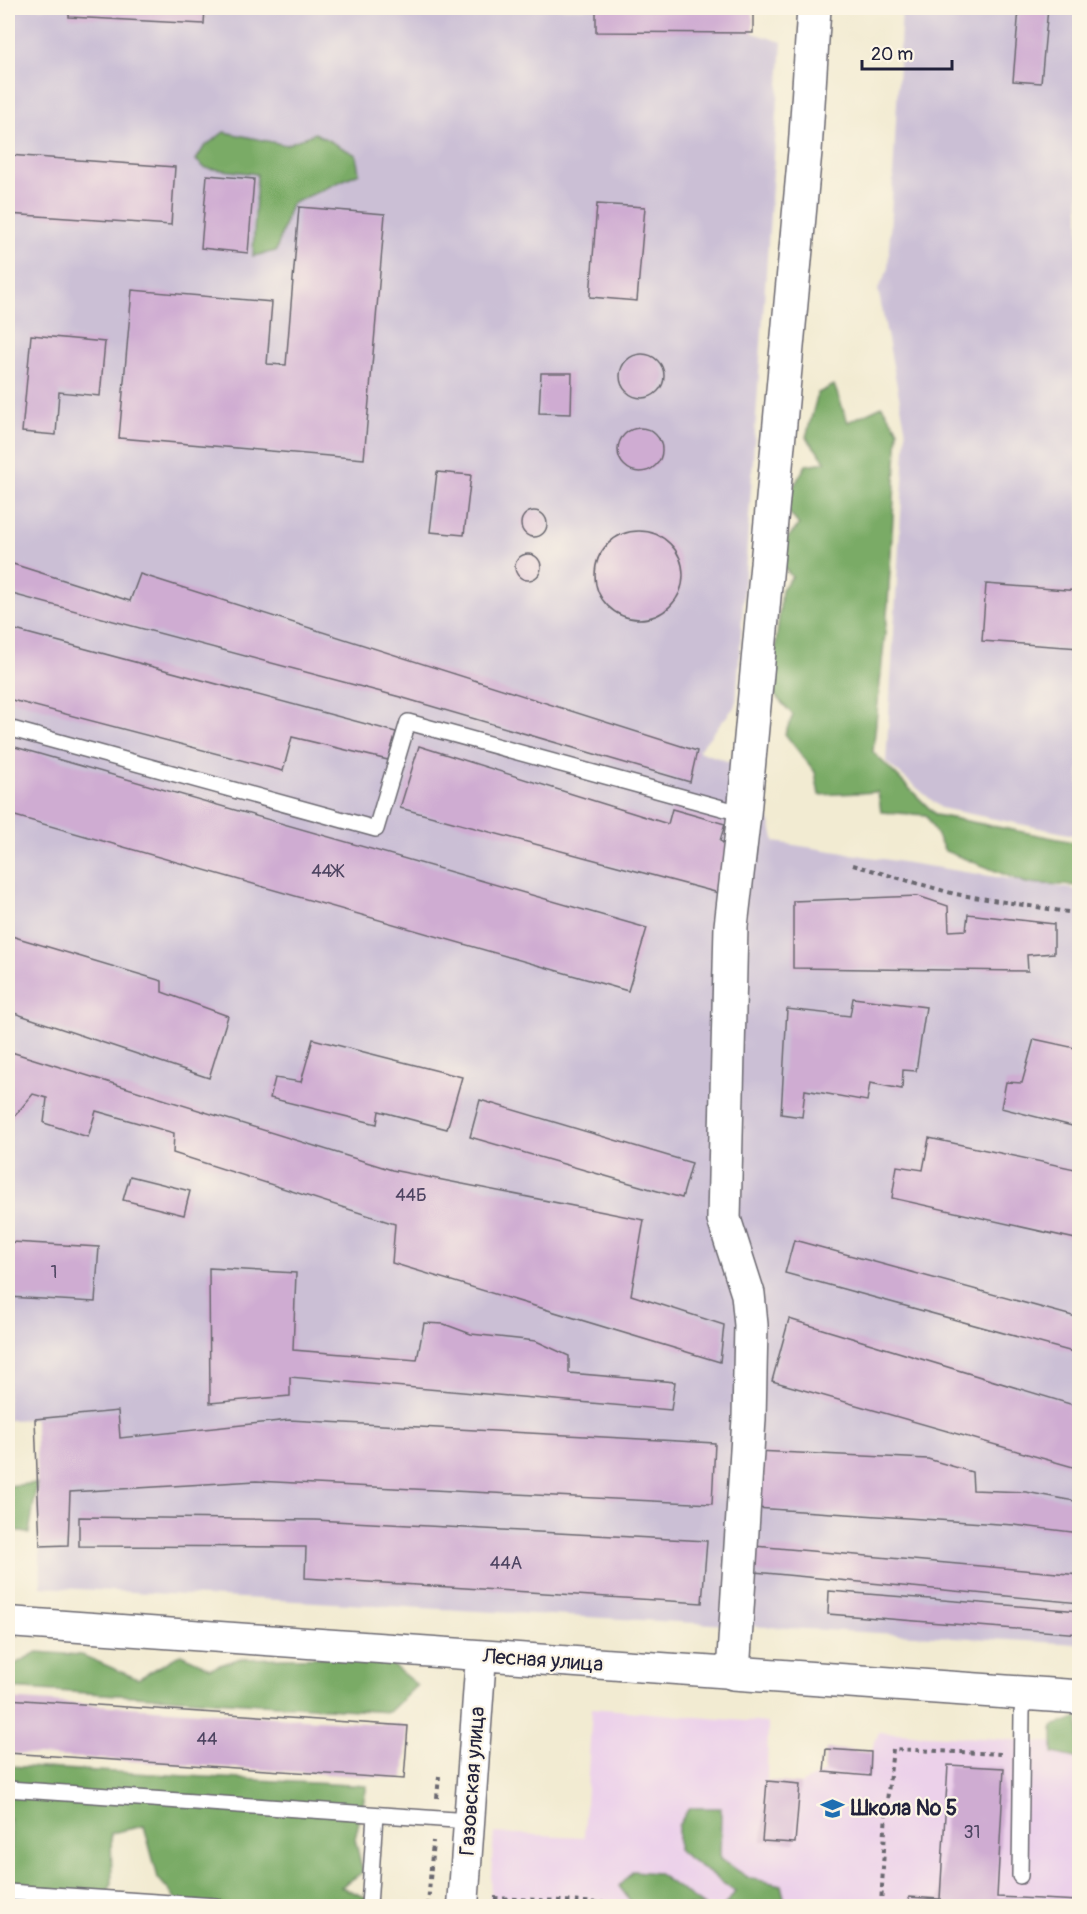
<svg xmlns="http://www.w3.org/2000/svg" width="1087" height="1914" font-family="Pangolin,sans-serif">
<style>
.built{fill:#ecd1ea}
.industrial{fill:#cbbfd5}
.forest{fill:#7aab66;stroke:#4e6650;stroke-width:1.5}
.building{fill:#cfacd2}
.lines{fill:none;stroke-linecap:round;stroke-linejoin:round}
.service-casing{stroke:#6b6870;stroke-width:18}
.minor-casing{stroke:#6b6870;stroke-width:33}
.secondary-casing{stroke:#6b6870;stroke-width:36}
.path{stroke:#6b6870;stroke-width:4;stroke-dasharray:4.5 4.5;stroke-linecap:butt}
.service{stroke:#fff;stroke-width:15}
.minor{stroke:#fff;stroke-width:30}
.secondary{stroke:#fff;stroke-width:33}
.labels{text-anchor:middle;stroke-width:4.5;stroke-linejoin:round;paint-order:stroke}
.number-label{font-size:18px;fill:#4d4461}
.street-label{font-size:21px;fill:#22223b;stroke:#fcf5e5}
.poi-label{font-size:21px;font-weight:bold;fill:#22223b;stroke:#fcf5e5;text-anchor:start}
</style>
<rect width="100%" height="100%" fill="#fcf5e5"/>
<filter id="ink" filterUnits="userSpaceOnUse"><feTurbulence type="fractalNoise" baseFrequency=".0167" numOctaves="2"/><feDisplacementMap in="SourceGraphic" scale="12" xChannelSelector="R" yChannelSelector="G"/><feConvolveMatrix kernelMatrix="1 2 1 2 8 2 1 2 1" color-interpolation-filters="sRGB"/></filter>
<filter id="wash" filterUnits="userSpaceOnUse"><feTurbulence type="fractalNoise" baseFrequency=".008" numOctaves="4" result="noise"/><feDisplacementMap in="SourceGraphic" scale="24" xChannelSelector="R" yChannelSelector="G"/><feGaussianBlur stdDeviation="1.35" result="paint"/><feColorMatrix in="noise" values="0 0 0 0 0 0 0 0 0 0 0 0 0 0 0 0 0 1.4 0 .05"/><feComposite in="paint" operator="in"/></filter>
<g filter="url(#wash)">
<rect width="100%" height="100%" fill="#f2ebd2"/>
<path class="built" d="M592,1708L768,1723L767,1781L800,1784L824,1772L826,1749L871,1752L879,1732L1079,1744V1906H489L494,1833L584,1837Z"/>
<path class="industrial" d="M8,8H753V33L782,42L736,705L698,751L756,771L775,842L1079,890V1644L41,1587L35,1419L8,1420Z
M902,8H1079V836L941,808L886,762L906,432L878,289L888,270Z"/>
<path class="forest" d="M224,132L286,145L315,133L356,155L359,173L291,204L276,251L253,256L257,174L205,168L196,160L204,147Z
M834,385L848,422L882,406L898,430L888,604L873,752L936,815L1079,843V886L1026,883L945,851L926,815L881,812L878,792L819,795L815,772L785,734L793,715L771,691L782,589L792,577L781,564L784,542L799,525L783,505L806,465L826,462L806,437L818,393Z
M37,1483L29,1534L8,1528V1486Z
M37,1652L82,1655L138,1679L181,1654L211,1668L238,1659L381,1656L417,1685L389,1712L8,1688V1668Z
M1079,1717V1759L1053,1753V1726Z
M8,1766L367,1786L355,1839L363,1872L341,1887L387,1906H182L158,1878L144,1826L111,1833L112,1883L100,1906H8V1871L11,1855L10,1819L8,1820Z
M689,1808H721L720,1859L749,1878L781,1885L786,1906H724L735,1892L678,1850V1826Z
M633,1871L657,1873L704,1906H634L619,1886Z"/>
<g id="blocks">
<path class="building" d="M69,8H205L204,24L69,17Z
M596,8H753V33L596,32Z
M1019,8H1048L1041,83L1013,81Z
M8,155L175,167L171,225L8,214Z
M207,175L254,179L248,253L201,248Z
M597,204L645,207L637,301L590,297Z
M299,207L385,214L364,459L119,438L132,290L272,302L267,364L286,365Z
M31,335L105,342L100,396L59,392L56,435L22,432Z
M620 376a22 22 0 1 1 44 0a22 22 0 1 1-44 0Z
M541,373H572L571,414L539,413Z
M618 450a22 22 0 1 1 44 0a22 22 0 1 1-44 0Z
M437,472L471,475L464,535L430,532Z
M521 524a13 13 0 1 1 26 0a13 13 0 1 1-26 0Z
M595 575a44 44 0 1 1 88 0a44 44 0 1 1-88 0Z
M515 567a13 13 0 1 1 26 0a13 13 0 1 1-26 0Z
M13,564L130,601L140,574L697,751L690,782L400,697L8,593V580Z
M986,584L1080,591V648L982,641Z
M8,628L396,732L388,760L292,737L283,771L8,699Z
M8,745L647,928L628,991L8,814Z
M419,746L668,824L672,809L725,824L720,841L733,848L719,893L400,808Z
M918,896L948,906L949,931L966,930L968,914L1054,924V953L1027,955L1028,971L793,968V901Z
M8,935L162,981V992L228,1016L209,1078L8,1011Z
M853,998L926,1007L916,1071L903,1070L902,1089L870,1083L867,1101L805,1090L802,1117L781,1114L787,1009L850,1016Z
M313,1039L462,1077L447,1129L379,1111L377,1124L270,1098L275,1078L301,1082Z
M1034,1039L1080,1049V1128L1001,1108L1006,1082L1022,1083Z
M8,1051L392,1170L644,1220L631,1295L724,1325L720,1362L392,1263L395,1224L173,1153L174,1133L96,1111L88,1137L44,1123L47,1098L33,1094L8,1124Z
M480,1100L692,1163L682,1198L470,1137Z
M929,1138L1080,1170V1240L892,1198L897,1166L923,1170Z
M130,1176L190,1191L184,1215L123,1200Z
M794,1240L1080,1318V1354L785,1273Z
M12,1242L99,1247L95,1302L8,1297Z
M209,1268L296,1273L293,1350L417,1360L424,1323L444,1324L471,1334L536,1341L569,1356V1373L675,1382L671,1410L290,1377V1396L210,1403Z
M789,1319L1080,1407V1469L772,1381Z
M118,1411L120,1438L289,1420L715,1443L712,1504L256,1481L70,1492L68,1545L40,1546L35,1419Z
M756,1451L928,1459L972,1472L973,1490L1026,1492L1080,1502V1533L1014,1525L754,1508Z
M79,1517L315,1520L707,1541L702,1603L305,1578L306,1547L79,1546Z
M754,1546L1080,1575V1603L754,1572Z
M829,1591L1080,1611V1634L828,1614Z
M8,1699L408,1726L404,1779L8,1753Z
M826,1749L871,1752L870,1776L824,1772Z
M948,1765L1004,1768L997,1897L1080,1901V1906H909V1897L940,1899Z
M767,1781L800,1784L795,1843L762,1841Z"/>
</g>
</g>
<g filter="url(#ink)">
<use href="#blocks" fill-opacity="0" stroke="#6b6870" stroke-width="1.5"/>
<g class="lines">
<defs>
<path id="service" d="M8,728L376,829L408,722L744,814
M8,1789L469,1821
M1020,1876L1022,1713L1024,1693
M8,1892L216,1906
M369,1906L375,1815"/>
<path id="minor" d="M8,1622L733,1673
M463,1906L481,1656"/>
<path id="secondary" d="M814,8L805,151L744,814L731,926L724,1219L748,1294L751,1325L749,1419L733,1673L1080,1697"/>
</defs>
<use href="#service" class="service-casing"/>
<use href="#minor" class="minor-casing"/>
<use href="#secondary" class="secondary-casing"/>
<path class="path" d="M853,865L955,894L1080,914
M437,1798L439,1776
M494,1898L673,1906
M428,1906L433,1841
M881,1906L886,1810L893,1749L1001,1754"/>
<use href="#service" class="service"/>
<use href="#minor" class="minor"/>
<use href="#secondary" class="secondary"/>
</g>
</g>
<defs>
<symbol id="school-bare" viewBox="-9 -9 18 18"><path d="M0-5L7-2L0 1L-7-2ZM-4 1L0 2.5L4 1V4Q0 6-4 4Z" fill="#1f6fb2" stroke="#fcf5e5" stroke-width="2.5" paint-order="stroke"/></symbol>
</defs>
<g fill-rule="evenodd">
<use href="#school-bare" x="816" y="1792" width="33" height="33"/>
</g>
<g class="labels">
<g class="number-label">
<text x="327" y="877">44Ж</text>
<text x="411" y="1201">44Б</text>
<text x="54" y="1278">1</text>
<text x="506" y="1569">44А</text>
<text x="207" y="1745">44</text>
<text x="972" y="1838">31</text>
</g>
<g class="street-label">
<text transform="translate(543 1660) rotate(4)" y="7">Лесная улица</text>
<text transform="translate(472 1781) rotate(-86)" y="7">Газовская улица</text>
</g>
<g class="poi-label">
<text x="851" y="1815">Школа № 5</text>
</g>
</g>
<rect width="1087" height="1914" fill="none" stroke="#fcf5e5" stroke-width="30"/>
<path d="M862 60v9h90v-9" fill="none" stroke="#22223b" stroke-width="3"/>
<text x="871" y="60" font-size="18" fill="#22223b" stroke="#fcf5e5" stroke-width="4.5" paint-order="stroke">20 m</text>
</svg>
